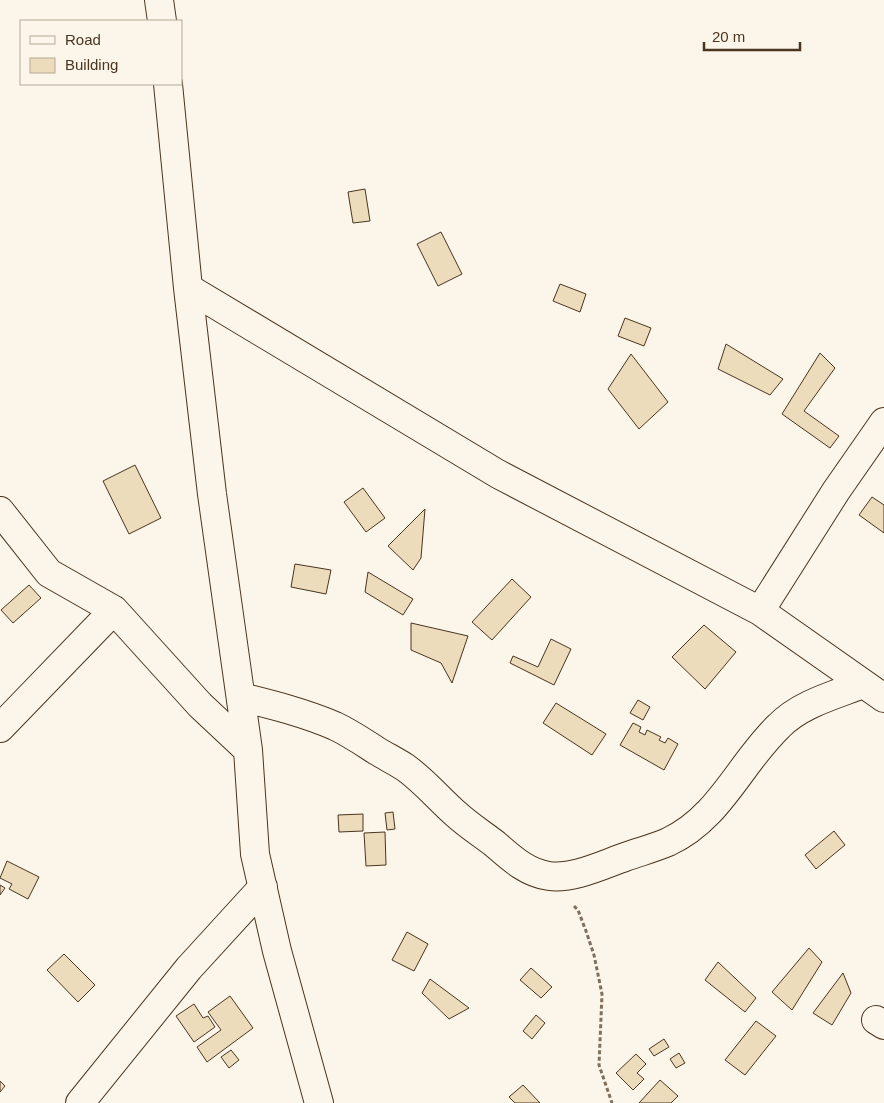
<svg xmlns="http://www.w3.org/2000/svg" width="884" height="1103" font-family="Arial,sans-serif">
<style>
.building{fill:#ecdcbc;stroke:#4a3520}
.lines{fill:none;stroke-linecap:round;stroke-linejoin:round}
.minor-casing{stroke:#4a3520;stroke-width:30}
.path{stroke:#7f6f5c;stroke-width:3;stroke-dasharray:4 2.5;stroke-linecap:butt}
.minor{stroke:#fbf6e9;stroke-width:28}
</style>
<rect width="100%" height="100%" fill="#fbf6e9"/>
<path class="building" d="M365,189L370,221L353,223L348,192Z
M441,232L462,274L438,286L417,244Z
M560,284L586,294L580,312L553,301Z
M625,318L651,328L644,346L618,336Z
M726,344L783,379L770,395L718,369Z
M820,353L835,368L804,411L839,436L830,448L782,414Z
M631,354L668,402L639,429L608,389Z
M135,465L161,518L129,534L103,481Z
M363,488L385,518L366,532L344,502Z
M872,497L884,505V533L859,515Z
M425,509L421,558L413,570L388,546Z
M295,564L331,570L326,594L291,587Z
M368,572L413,599L403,615L365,592Z
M512,579L531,597L492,640L472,622Z
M29,585L41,598L13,623L1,610Z
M411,623L468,636L452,683L441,663L411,650Z
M704,625L736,652L705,689L672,657Z
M551,639L571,649L554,685L510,663L513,656L538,667Z
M638,700L650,707L643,720L630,713Z
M556,703L606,734L592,755L543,723Z
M633,723L641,727L639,732L645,735L647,730L661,737L659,740L665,743L668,738L678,744L664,770L620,745Z
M393,812L395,829L387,830L385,813Z
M363,814V831L339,832L338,815Z
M834,831L845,845L816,869L805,855Z
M385,832L386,865L366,866L364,833Z
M7,861L39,877L28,899L9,889L12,884L0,878Z
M0,885L5,888L0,895Z
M407,932L428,944L414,971L392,960Z
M809,948L822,962L792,1010L772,992Z
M64,954L95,985L78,1002L47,970Z
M718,962L756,998L745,1012L705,980Z
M531,968L552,987L541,998L520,980Z
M843,973L851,993L832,1025L813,1013Z
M430,979L469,1008L449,1019L422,993Z
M230,996L253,1028L207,1062L197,1047L221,1030L208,1012Z
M194,1004L203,1018L208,1016L215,1027L194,1042L176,1016Z
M536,1015L545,1023L532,1039L523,1031Z
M756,1021L776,1036L745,1075L725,1060Z
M664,1039L669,1047L654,1056L649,1049Z
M231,1050L239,1060L229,1068L221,1057Z
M679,1053L685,1063L676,1068L670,1059Z
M636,1054L646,1064L637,1073L644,1079L633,1090L616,1073Z
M660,1080L678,1096L671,1103H639Z
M0,1081L5,1086L0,1092Z
M523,1085L540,1103H515L509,1097Z"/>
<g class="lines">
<defs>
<path id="minor" d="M159,0L162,21
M168,84L188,288L212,494L248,750L255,854L277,951L319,1103
M188,288L498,474L760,611L884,698
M0,511L49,573L114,610L200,705L248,750
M760,611L836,491L884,422
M241,697C273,705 305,713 335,726C350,733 363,742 377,751C387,757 397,762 406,768C425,782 439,799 456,814C468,825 482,834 495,844C511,858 527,873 549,876C574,879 602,865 625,857C639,852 654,848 668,842C720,818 740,763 779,726C800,704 835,695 863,684
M0,728L114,610
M876,1020L884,1025
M80,1103L189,968L263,887"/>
</defs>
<use href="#minor" class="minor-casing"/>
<path class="path" d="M574,906L578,910L586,931L594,955L602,994L599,1065L612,1103"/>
<use href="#minor" class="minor"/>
</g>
<rect x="20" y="20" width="162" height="65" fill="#fbf6e9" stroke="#b4a999"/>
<rect x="30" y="36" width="25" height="8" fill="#fbf6e9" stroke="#b4a999"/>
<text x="65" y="45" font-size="15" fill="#4a3520">Road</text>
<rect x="30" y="58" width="25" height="15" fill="#ecdcbc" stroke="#b4a999"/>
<text x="65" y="70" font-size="15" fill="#4a3520">Building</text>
<path d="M704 42v8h96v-8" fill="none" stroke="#4a3520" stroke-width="2.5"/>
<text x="712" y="42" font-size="15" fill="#4a3520" stroke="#fbf6e9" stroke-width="4" paint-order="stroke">20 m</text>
</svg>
